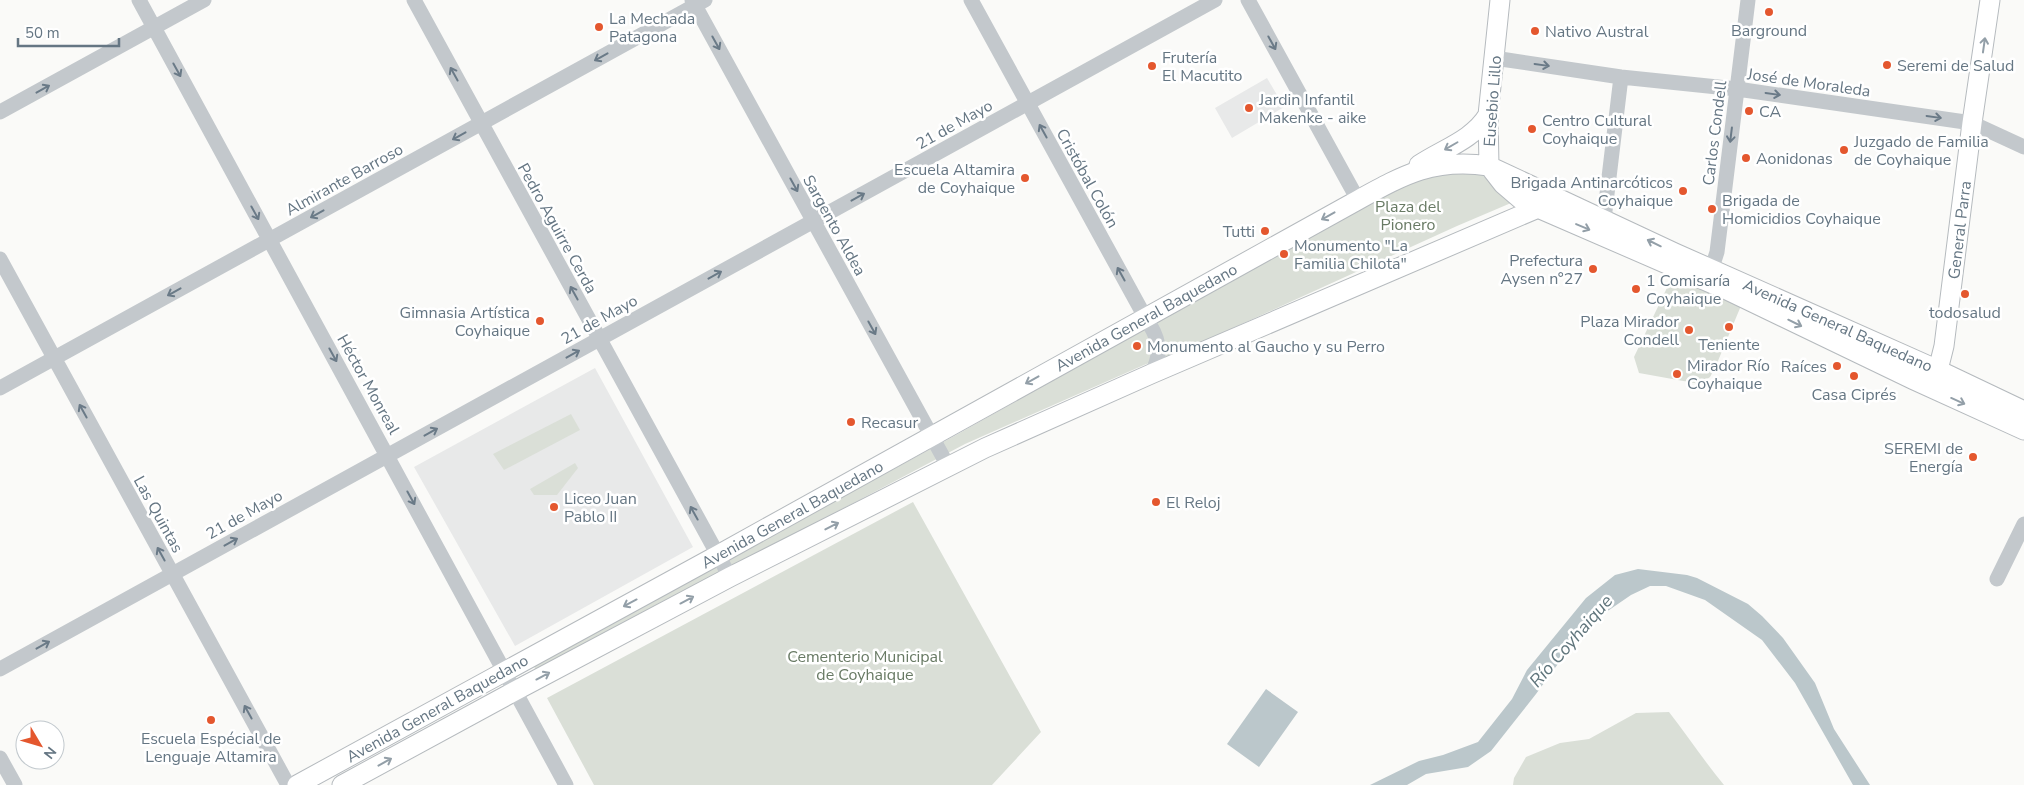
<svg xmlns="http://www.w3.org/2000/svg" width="2024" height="785" font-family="'Nunito Sans',sans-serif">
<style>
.built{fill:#e8e9e9}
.green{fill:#dadfd7}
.water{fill:#bbc7cb}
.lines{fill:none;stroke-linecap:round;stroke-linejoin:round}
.major-casing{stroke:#b5babe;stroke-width:21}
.minor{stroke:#c3c8cc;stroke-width:15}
.major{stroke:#fff;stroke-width:19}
.oneway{stroke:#6a7a87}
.oneway2{stroke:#939fa8}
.poi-dot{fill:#e4572e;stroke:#fff;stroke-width:2}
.labels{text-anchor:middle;stroke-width:5;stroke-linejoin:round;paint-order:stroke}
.poi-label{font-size:16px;fill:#657683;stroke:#fff;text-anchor:start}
.street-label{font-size:16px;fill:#657683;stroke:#fff}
.park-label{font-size:16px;fill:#687a64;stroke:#fff}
.water-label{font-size:18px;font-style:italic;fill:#60757c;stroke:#fff}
</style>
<rect width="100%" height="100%" fill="#fafaf8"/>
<path class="built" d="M1267,78L1284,107L1232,138L1215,108Z
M595,368L693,547L515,646L414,467Z"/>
<path class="green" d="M1459,172L1481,173L1518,200L1457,226L1189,348L1144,365L965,444L538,670H535L534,664L958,434L1347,213L1421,177Z
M1675,271L1743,301L1715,368L1710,377L1700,384L1639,373L1634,357Z
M571,414L580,430L504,470L493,454Z
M575,463L578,468L557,495H534L530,489Z
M913,502L1041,732L992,785H594L547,698Z
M1669,712C1688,736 1704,761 1724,785H1513L1514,778L1526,757L1560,743L1589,739L1636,713Z"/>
<path class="water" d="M1638,569L1687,575L1697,578L1748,604L1762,616L1783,638L1815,683L1834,729L1870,785H1853L1795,683L1762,640L1705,600L1666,586H1650L1631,595L1596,619L1579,635L1536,694L1491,751L1468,767L1426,774L1407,785H1370L1419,761L1443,755L1478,742L1512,699L1527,670L1586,598L1615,575Z
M1266,689L1298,712L1259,767L1227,744Z"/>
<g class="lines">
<defs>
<path id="major" d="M1500,0L1488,115L1489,166L1503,184L1524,202L1727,290L1914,380L2024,430
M1419,165C1443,149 1473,140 1488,115
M1929,378L1938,370L1944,346L1972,123L1990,0
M297,785L718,555L1358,200C1405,174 1434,158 1489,166L1675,253L1938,370L2024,411
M342,785L515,691L730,577L985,448L1151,374L1538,208"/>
</defs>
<use href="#major" class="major-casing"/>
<path class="minor" d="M139,0L566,785
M414,0L730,577
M692,0L948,466
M971,0L1145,317C1158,336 1164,352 1151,374
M1248,0L1358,200
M1494,58L1621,77L1737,89L1972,123L2024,147
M0,112L204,0
M1604,219L1621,77
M0,259L288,785
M1708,280L1717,252L1748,0
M0,388L705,0
M1997,579L2024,524
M0,669L1215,0
M0,758L15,785"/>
<use href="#major" class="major"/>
</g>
<defs><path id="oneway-shaft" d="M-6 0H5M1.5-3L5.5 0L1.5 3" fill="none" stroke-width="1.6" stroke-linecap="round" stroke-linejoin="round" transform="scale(1.25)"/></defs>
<g class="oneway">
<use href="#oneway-shaft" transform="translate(716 43) rotate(61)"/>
<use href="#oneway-shaft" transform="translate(1272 43) rotate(61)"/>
<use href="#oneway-shaft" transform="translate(601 57) rotate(151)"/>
<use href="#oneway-shaft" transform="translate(1542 65) rotate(8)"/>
<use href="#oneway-shaft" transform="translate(177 70) rotate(61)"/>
<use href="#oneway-shaft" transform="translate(454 74) rotate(-119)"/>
<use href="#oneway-shaft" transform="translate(43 89) rotate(-29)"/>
<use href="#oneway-shaft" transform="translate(1773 94) rotate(8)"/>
<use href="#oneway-shaft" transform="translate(1934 117) rotate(8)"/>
<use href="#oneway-shaft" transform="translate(1043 131) rotate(-119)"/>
<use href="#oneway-shaft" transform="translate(1731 135) rotate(97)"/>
<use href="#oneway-shaft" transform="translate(459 136) rotate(151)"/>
<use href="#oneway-shaft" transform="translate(794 185) rotate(61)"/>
<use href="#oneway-shaft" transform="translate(858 197) rotate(-29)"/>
<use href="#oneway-shaft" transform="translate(255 213) rotate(61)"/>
<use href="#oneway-shaft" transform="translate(317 214) rotate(151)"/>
<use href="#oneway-shaft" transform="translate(1121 274) rotate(-119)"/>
<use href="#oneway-shaft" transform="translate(715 275) rotate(-29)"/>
<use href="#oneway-shaft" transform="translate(174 292) rotate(151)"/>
<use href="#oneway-shaft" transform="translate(574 293) rotate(-119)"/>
<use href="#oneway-shaft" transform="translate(872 328) rotate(61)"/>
<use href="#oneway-shaft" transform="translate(573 354) rotate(-29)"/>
<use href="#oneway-shaft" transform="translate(333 355) rotate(61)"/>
<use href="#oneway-shaft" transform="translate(83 411) rotate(-119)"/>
<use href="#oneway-shaft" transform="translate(431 432) rotate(-29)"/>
<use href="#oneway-shaft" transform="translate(411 498) rotate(61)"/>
<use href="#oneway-shaft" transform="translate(694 513) rotate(-119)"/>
<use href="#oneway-shaft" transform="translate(231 542) rotate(-29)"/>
<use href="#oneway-shaft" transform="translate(161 554) rotate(-119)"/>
<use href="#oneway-shaft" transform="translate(43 645) rotate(-29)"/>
<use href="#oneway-shaft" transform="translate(248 712) rotate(-119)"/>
</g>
<g class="oneway2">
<use href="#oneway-shaft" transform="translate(1984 45) rotate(-82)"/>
<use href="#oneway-shaft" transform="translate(1451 146) rotate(150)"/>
<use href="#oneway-shaft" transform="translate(1328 216) rotate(151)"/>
<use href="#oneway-shaft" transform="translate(1583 227) rotate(23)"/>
<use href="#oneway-shaft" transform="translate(1654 243) rotate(-154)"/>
<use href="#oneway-shaft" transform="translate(1795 323) rotate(26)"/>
<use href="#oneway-shaft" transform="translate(1032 380) rotate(151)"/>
<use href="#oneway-shaft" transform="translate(1958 401) rotate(24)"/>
<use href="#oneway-shaft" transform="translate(832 526) rotate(-27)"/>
<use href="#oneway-shaft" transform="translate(687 600) rotate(-28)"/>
<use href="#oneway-shaft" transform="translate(630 603) rotate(152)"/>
<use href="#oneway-shaft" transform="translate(543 676) rotate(-28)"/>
<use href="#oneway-shaft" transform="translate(385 762) rotate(-29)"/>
</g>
<g class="poi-dot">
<circle cx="1769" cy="12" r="5"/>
<circle cx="599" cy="27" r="5"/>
<circle cx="1535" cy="31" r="5"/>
<circle cx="1887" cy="65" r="5"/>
<circle cx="1152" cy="66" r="5"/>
<circle cx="1249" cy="108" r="5"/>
<circle cx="1749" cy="111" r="5"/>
<circle cx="1532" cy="129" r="5"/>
<circle cx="1844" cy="150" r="5"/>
<circle cx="1746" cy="158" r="5"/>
<circle cx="1025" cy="178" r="5"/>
<circle cx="1683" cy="191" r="5"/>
<circle cx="1712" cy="209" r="5"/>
<circle cx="1265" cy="231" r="5"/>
<circle cx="1284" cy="254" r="5"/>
<circle cx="1593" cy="269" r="5"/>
<circle cx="1636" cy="289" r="5"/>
<circle cx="1965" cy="294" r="5"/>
<circle cx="540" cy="321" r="5"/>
<circle cx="1729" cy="327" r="5"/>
<circle cx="1689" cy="330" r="5"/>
<circle cx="1137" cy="346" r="5"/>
<circle cx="1837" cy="366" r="5"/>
<circle cx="1677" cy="374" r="5"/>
<circle cx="1854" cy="376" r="5"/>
<circle cx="851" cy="422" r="5"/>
<circle cx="1973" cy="457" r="5"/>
<circle cx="1156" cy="502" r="5"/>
<circle cx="554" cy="507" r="5"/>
<circle cx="211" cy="720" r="5"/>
</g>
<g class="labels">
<g class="poi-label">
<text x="609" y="24">La Mechada<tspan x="609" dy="18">Patagona</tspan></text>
<text x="1769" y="36" text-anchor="middle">Barground</text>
<text x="1545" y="37">Nativo Austral</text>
<text x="1162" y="63">Frutería<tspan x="1162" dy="18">El Macutito</tspan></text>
<text x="1897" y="71">Seremi de Salud</text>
<text x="1259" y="105">Jardin Infantil<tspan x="1259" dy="18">Makenke - aike</tspan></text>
<text x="1759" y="117">CA</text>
<text x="1542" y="126">Centro Cultural<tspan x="1542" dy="18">Coyhaique</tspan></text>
<text x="1854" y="147">Juzgado de Familia<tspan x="1854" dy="18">de Coyhaique</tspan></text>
<text x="1756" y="164">Aonidonas</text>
<text x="1015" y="175" text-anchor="end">Escuela Altamira<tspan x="1015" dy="18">de Coyhaique</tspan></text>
<text x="1673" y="188" text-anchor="end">Brigada Antinarcóticos<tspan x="1673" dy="18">Coyhaique</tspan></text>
<text x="1722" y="206">Brigada de<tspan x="1722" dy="18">Homicidios Coyhaique</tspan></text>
<text x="1255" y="237" text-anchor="end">Tutti</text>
<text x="1294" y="251">Monumento "La<tspan x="1294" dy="18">Familia Chilota"</tspan></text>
<text x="1583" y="266" text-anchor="end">Prefectura<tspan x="1583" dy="18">Aysen n°27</tspan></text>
<text x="1646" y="286">1 Comisaría<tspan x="1646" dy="18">Coyhaique</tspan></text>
<text x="530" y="318" text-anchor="end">Gimnasia Artística<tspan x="530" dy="18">Coyhaique</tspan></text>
<text x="1965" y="318" text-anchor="middle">todosalud</text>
<text x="1679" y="327" text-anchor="end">Plaza Mirador<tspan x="1679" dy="18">Condell</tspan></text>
<text x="1729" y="350" text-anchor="middle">Teniente</text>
<text x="1147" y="352">Monumento al Gaucho y su Perro</text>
<text x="1687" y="371">Mirador Río<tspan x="1687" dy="18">Coyhaique</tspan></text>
<text x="1827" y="372" text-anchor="end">Raíces</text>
<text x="1854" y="400" text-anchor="middle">Casa Ciprés</text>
<text x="861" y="428">Recasur</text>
<text x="1963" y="454" text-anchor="end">SEREMI de<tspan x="1963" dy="18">Energía</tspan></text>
<text x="564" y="504">Liceo Juan<tspan x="564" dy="18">Pablo II</tspan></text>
<text x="1166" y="508">El Reloj</text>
<text x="211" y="744" text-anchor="middle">Escuela Espécial de<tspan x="211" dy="18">Lenguaje Altamira</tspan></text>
</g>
<g class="street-label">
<text transform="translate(1809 82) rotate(8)" y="6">José de Moraleda</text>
<text transform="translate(1492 101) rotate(-86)" y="6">Eusebio Lillo</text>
<text transform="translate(954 124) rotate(-29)" y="6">21 de Mayo</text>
<text transform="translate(1714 133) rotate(-83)" y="6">Carlos Condell</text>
<text transform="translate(1088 178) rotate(61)" y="6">Cristóbal Colón</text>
<text transform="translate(344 179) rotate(-29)" y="6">Almirante Barroso</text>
<text transform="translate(835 225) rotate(61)" y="6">Sargento Aldea</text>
<text transform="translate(558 228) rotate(61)" y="6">Pedro Aguirre Cerda</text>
<text transform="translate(1959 230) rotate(-83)" y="6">General Parra</text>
<text transform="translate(1146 317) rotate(-29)" y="6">Avenida General Baquedano</text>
<text transform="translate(599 319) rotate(-29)" y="6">21 de Mayo</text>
<text transform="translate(1838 325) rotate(24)" y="6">Avenida General Baquedano</text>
<text transform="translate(369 384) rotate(61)" y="6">Héctor Monreal</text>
<text transform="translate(159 514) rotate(61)" y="6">Las Quintas</text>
<text transform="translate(244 514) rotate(-29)" y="6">21 de Mayo</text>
<text transform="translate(792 514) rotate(-29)" y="6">Avenida General Baquedano</text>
<text transform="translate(437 708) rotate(-29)" y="6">Avenida General Baquedano</text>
</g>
<g class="park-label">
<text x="1408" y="212">Plaza del<tspan x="1408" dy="18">Pionero</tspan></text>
<text x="865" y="662">Cementerio Municipal<tspan x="865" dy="18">de Coyhaique</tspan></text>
</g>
<g class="water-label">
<text transform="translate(1571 641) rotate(-49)" y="6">Río Coyhaique</text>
</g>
</g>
<g transform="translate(40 745) rotate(128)"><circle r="24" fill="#ffffff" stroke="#c1c8cd"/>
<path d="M0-4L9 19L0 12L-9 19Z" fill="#e4572e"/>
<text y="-8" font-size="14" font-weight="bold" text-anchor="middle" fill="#657683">N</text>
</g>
<path d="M18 38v8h101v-8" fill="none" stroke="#657683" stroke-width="2.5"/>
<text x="25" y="38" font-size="15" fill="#657683" stroke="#ffffff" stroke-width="4" paint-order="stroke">50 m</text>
</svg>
